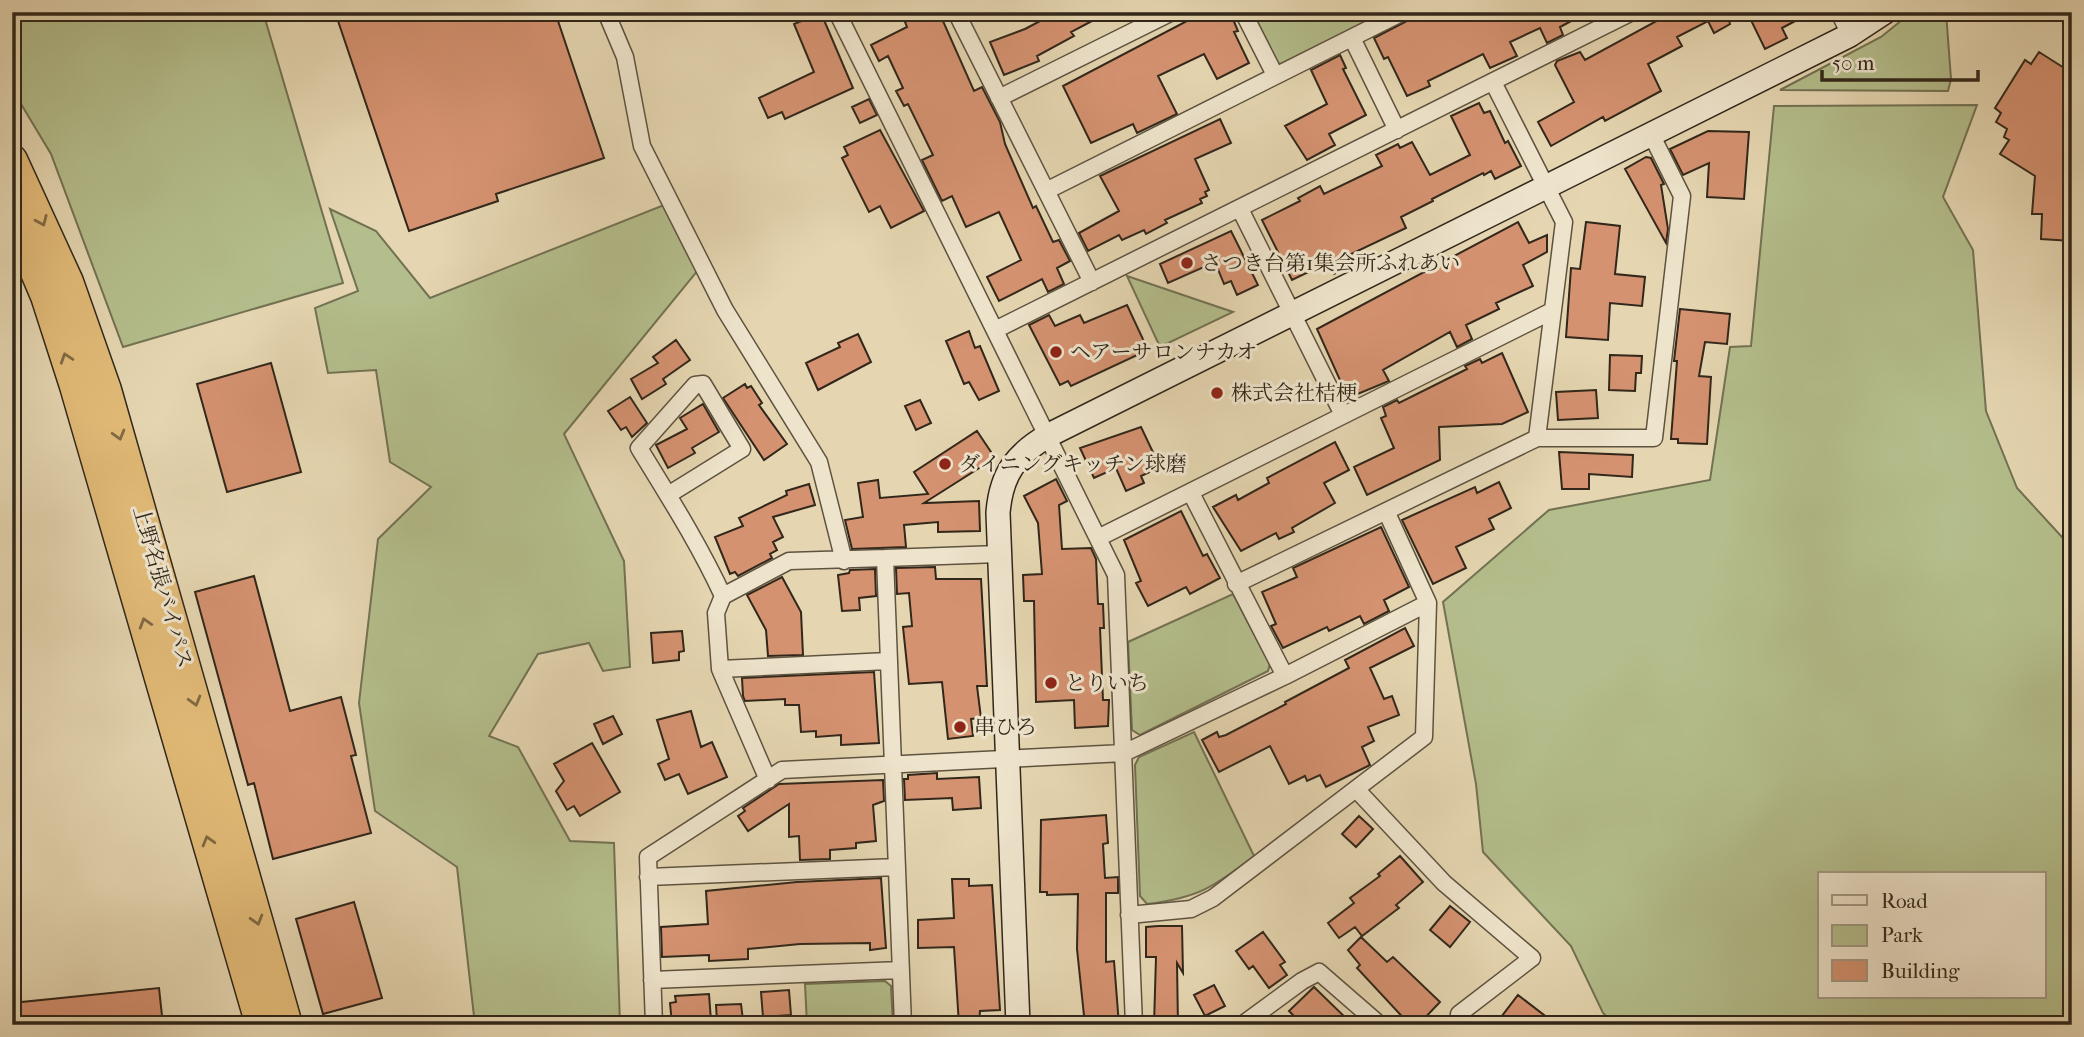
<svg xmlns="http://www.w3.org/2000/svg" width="2084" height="1037" font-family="'IM FELL French Canon','Noto Serif JP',serif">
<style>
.green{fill:#b4be8c;stroke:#727253;stroke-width:2;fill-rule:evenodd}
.building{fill:#d59271;stroke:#31271a;stroke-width:2}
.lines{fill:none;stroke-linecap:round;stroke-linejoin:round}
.street-casing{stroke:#5e5340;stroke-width:19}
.secondary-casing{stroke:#31271a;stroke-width:26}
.highway-casing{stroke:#31271a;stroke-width:33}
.street{stroke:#eee4cc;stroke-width:16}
.secondary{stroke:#eee4cc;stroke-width:23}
.highway{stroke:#e2bb78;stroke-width:30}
.oneway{stroke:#816a44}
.poi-dot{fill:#8f2418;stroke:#eee4cc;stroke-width:2.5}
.labels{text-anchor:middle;stroke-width:6;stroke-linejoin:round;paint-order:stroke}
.poi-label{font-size:21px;fill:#31271a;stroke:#eee4cc;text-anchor:start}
.street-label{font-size:21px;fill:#31271a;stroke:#eee4cc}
</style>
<rect width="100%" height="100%" fill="#e5d6b1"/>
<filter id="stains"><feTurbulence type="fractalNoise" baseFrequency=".00286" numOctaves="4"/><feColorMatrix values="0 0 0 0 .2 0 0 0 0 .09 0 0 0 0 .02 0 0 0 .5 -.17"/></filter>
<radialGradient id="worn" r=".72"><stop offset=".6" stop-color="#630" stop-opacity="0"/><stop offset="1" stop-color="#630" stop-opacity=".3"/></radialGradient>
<path class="green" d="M12,12H263L343,283L123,347L51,154L12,89Z
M1250,12H1387L1284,66L1275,61Z
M1912,12H1946L1951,79L1948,91L1780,90L1881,37Z
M1977,105L1943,197L1973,250L1986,411L2017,488L2072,548V1025H1615L1603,1013L1571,946L1483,852L1476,784L1443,602L1549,510L1710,480L1730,347L1751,346L1774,106ZM2044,874V997H1820V874Z
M664,205L699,269L564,434L624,561L630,667L603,671L589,643L538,654L489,736L518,747L570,841L614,843L620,1025H475L457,867L375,811L359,703L378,539L431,487L390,462L376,370L328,373L315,308L358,291L330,209L376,231L430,298Z
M1127,276L1233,312L1160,347Z
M1233,594L1270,664L1268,671L1140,735L1132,730L1128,642Z
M1194,732L1254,856C1214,887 1198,898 1147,904L1140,896L1135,765L1139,757Z
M885,981L891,986L893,1025H807L805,984Z"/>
<path class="building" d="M335,12H555L604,158L496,194L498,201L409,231Z
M925,12H939L974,91L982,87L1000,122L1005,144L1033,208L1036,206L1053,242L1059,240L1070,261L1057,268L1064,284L1048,292L1042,279L999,301L987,277L1021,260L999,212L966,227L952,196L942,201L922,160L933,155L908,104L904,106L896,91L903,88L888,56L879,61L871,45L907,27L905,22Z
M1057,12H1109L1071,32L1074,36L1037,56L1039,61L1004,75L990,42L1025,29Z
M1204,12H1230L1238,31L1234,32L1249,63L1217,79L1204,54L1158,76L1177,114L1137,133L1133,124L1091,143L1063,86Z
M1424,12H1588L1560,27L1563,35L1547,43L1540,28L1510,42L1517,56L1490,68L1483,54L1428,81L1430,86L1407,96L1388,57L1384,59L1374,38Z
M1673,12H1726L1730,24L1714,33L1708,21L1677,37L1682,46L1648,64L1661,91L1605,121L1603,117L1551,146L1538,122L1574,102L1555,65L1557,61L1580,52L1585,60Z
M1747,12H1812L1782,28L1787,38L1765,49Z
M821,13L853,88L785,119L782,112L768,118L759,98L814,72L794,24Z
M2039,52L2072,73V241L2041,239L2042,214H2032L2035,176L2000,154L2009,140L2004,137L2007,129L1996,122L2001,113L1995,108L2025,60L2031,64Z
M1340,55L1346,68L1343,69L1366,115L1329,134L1335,145L1307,160L1285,126L1327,104L1311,70Z
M869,99L877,115L860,123L852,107Z
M1479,103L1484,113L1490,111L1505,143L1508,141L1521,166L1495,179L1491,171L1484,175L1483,173L1432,199L1433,201L1401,217L1406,228L1347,256L1351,266L1334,274L1329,262L1292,280L1262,220L1300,201L1298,198L1320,186L1324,194L1382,166L1376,155L1398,144L1400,148L1412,142L1430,175L1470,155L1451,116Z
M1220,119L1231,143L1195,159L1209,190L1205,192L1207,196L1200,199L1202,203L1165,220L1167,223L1146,234L1144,230L1122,240L1119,235L1088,251L1079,233L1119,211L1100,176Z
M880,130L924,211L891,228L880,206L869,212L842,158L848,155L844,147Z
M1708,131L1749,132L1744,199L1707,197L1709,163L1683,175L1670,149Z
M1646,157L1651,158L1664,184L1661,185L1668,229L1666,243L1625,169Z
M1518,222L1529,243L1547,235V252L1523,265L1533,286L1496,303L1499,309L1466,325L1472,339L1457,347L1450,332L1383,370L1389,381L1348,398L1317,329Z
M1586,222L1620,226L1615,274L1645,277L1642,306L1610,303L1608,340L1566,337L1571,268L1580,269Z
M1231,231L1258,285L1237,295L1231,281L1224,284L1215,262L1168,283L1160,264Z
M1127,305L1148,350L1071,386L1068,381L1060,385L1029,325L1049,315L1055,326L1080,315L1084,323Z
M1680,309L1730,314L1727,344L1705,342L1699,376L1711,377L1707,444L1678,443V439H1671L1677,361H1674Z
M969,331L975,348L980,346L999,391L979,400L969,382L964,384L946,341Z
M858,334L871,362L818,390L806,363L840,347L838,343Z
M676,340L690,360L663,379L666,384L642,399L631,379L658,363L653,357Z
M1502,353L1528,412L1502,424L1439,427L1440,460L1367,495L1354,467L1394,448L1381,418L1386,416L1383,407L1397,400L1399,403L1467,369L1465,366L1480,359L1482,363Z
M1610,355L1642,356L1641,373H1636L1635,391L1609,390Z
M271,363L301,472L227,492L197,384Z
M745,384L747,388L751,386L762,403L759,405L787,444L764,460L723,398Z
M1596,390L1598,418L1558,420L1556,392Z
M630,397L647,423L632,437L626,427L621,430L608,411Z
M920,400L931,423L916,430L905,406Z
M703,404L719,432L692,448L695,453L668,468L656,445L687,429L680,418Z
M1141,427L1160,467L1141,476L1144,483L1126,491L1116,468L1094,478L1080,448Z
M977,431L995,458L924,503L979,501L980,531L938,532V522L904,525L906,547L852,549L845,520L863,517L858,483L878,480L880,498L928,494L914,472Z
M1335,442L1349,470L1324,483L1335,503L1292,528L1294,532L1279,539L1276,533L1241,551L1213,507L1236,495L1238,500L1269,483L1267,478Z
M1559,452L1633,455L1632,477L1589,474V489H1562Z
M1056,479L1067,501L1059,505L1062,549L1091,548L1096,559L1098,604H1103L1104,628H1100L1103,700H1109L1108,726L1075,728L1074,700L1036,702L1034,601H1024L1023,575L1042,574L1038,523L1024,496Z
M1499,482L1511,508L1489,519L1494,529L1456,547L1466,568L1433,584L1402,520L1475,487L1477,493Z
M809,484L815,505L773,517L783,537L773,542L777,550L770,554L772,558L738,576L735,572L730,574L715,537L743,526L739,518L787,495L786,491Z
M1181,511L1203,556L1207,554L1220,578L1190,594L1186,587L1148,606L1136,583L1141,581L1124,540Z
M1381,527L1409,587L1384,600L1389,611L1364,624L1360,616L1329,631L1327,627L1283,648L1271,626L1276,624L1262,592L1297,577L1293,568Z
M935,567L936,579H981L987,686H977L981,718L971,719L973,736L948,739L942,682L909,684L903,627L912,626L909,593L897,594L896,568Z
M875,569L876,596L859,598L860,610L842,611L838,575L849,573L850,570Z
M254,576L290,711L341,697L356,755L351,756L371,833L273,859L254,783L248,785L195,592Z
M782,577L801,612L803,655L768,656L766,630L747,595Z
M1405,628L1414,646L1370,668L1384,699L1392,696L1399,715L1368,727L1374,741L1362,747L1370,765L1326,787L1320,775L1307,781L1305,776L1289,784L1270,746L1219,772L1202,740L1217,732L1219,737L1226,735L1286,704L1285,702L1349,668L1345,660Z
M682,631L684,651L679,652V660L653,663L651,633Z
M874,672L879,743L841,745V735L816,737V731L801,732L799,705H785V699L745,701L743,696L742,678Z
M691,711L701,747L712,742L727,777L688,794L679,774L665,780L658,764L669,759L657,720Z
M613,716L622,734L603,744L594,724Z
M592,743L620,792L580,816L574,806L567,810L556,791L564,781L554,764Z
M937,773V779L979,777L981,808L953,810L952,798L905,800L904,779H908V775Z
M883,780L884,801L873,805L876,841L856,843V848L830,850V859L800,860L799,836L789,837V804L748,831L738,816L745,811L743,808L779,784Z
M1106,815L1108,843L1103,844L1105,878L1118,877V893H1106V962L1114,961L1119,1025H1085L1077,949L1078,894L1047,895V892H1040L1041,820Z
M1359,816L1373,829L1356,847L1342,834Z
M1400,856L1423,882L1396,905L1399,908L1362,936L1355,927L1339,938L1328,923L1354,903L1350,898L1380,876L1378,874Z
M881,878L886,948L870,950V943L800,944L748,949V959L709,961V955L662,957L661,927L708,924L706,891L797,882Z
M952,879H969V886L992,885L1000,1010L980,1011L979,1025H959L954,947L918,948V920L954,918Z
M354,902L382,998L323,1014L296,919Z
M1450,906L1470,922L1450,947L1430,930Z
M1158,926H1182L1183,973L1177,963L1178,1025H1154L1156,957H1146V927Z
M1263,932L1285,962L1280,965L1287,975L1269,988L1253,966L1249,969L1236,951Z
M1361,937L1387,962L1393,957L1440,1002L1418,1025H1410L1357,968L1360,965L1348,950Z
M1214,985L1225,1006L1205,1016L1194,995Z
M1314,987L1353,1025H1285L1294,1016L1289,1011Z
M159,988L163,1025H12V1003Z
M789,990L791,1015L763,1017L761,992Z
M709,994L711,1021L672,1024L670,1003L676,1002L675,996Z
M1518,995L1557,1025H1495Z
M741,1004L743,1020L717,1022L716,1005Z"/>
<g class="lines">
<defs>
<path id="street" d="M606,12L625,57L642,146L725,310L819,462L844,561
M837,12L1116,575L1134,1025
M956,12L1092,282
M1243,12L1275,75
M1839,12L1850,35
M1352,38L1397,130
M1493,82L1564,222L1537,438
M999,98L1172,12
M1046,191L1403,12
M1240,209L1343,415
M997,329L1632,12
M1191,493L1285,676L1428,603
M668,495L742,449L703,384L695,385L639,448C669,497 699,544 723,596
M1100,537L1552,311
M1236,584L1537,438H1654L1682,196L1651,134
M720,669L716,613L723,596L789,561L885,558
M768,780L720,669L888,661
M1356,789L1444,883L1532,958L1459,1014
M648,877L897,867
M1129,915L1191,909L1213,898L1424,737L1428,603L1387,513
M652,980L901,970
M654,1025L648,857L782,770L1124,753L1285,676
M903,1025L885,558L999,554
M1242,1025L1302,981L1319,972L1380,1025"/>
<path id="secondary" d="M1018,1025L998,513C1001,474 1016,454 1049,435L1850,35L1885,12"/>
<path id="highway" d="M12,160L68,282L106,390L287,1025
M12,216L46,296L75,386L261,1025"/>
</defs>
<use href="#street" class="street-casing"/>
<use href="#secondary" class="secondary-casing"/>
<use href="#highway" class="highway-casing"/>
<use href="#street" class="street"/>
<use href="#secondary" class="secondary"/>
<use href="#highway" class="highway"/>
</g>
<defs><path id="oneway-chevron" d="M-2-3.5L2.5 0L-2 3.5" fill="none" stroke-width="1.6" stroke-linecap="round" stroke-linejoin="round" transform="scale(1.75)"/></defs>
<g class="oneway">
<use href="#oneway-chevron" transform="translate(42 221) rotate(66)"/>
<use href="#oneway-chevron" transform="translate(66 358) rotate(-108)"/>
<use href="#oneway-chevron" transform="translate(119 435) rotate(74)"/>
<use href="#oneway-chevron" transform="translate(145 623) rotate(-107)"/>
<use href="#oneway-chevron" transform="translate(195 701) rotate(74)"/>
<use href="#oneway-chevron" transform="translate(208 841) rotate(-106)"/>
<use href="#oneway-chevron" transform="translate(257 920) rotate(74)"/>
</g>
<g class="poi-dot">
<circle cx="1187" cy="263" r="7"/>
<circle cx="1056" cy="352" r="7"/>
<circle cx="1217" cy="393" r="7"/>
<circle cx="945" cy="464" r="7"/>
<circle cx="1051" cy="683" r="7"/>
<circle cx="960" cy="727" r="7"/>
</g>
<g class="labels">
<g class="poi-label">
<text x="1201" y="270">さつき台第1集会所ふれあい</text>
<text x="1070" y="359">ヘアーサロンナカオ</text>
<text x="1231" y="400">株式会社桔梗</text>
<text x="959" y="471">ダイニングキッチン球磨</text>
<text x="1065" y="690">とりいち</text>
<text x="974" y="734">串ひろ</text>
</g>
<g class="street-label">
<text transform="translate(163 587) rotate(74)" y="7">上野名張バイパス</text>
</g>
</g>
<rect width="2084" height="1037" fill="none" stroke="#e5d6b1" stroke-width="42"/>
<rect x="14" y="14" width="2056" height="1009" fill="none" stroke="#31271a" stroke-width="3.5"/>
<rect x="21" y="21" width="2042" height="995" fill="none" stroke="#31271a" stroke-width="2"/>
<rect x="1818" y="872" width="228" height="126" fill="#eee4cc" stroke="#a29885" stroke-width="2"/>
<rect x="1832" y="895" width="35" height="10" fill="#eee4cc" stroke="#a29885" stroke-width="2"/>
<text x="1881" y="908" font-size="21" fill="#31271a">Road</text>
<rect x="1832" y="925" width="35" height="21" fill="#b4be8c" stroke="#a29885" stroke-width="2"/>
<text x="1881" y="942" font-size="21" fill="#31271a">Park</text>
<rect x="1832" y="960" width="35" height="21" fill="#d59271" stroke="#a29885" stroke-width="2"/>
<text x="1881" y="978" font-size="21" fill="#31271a">Building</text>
<path d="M1822 70v10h156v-10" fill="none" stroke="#31271a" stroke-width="3.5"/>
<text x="1832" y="70" font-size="21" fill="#31271a" stroke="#eee4cc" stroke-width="5" paint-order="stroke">50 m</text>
<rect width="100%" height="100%" filter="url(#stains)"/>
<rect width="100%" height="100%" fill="url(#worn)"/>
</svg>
